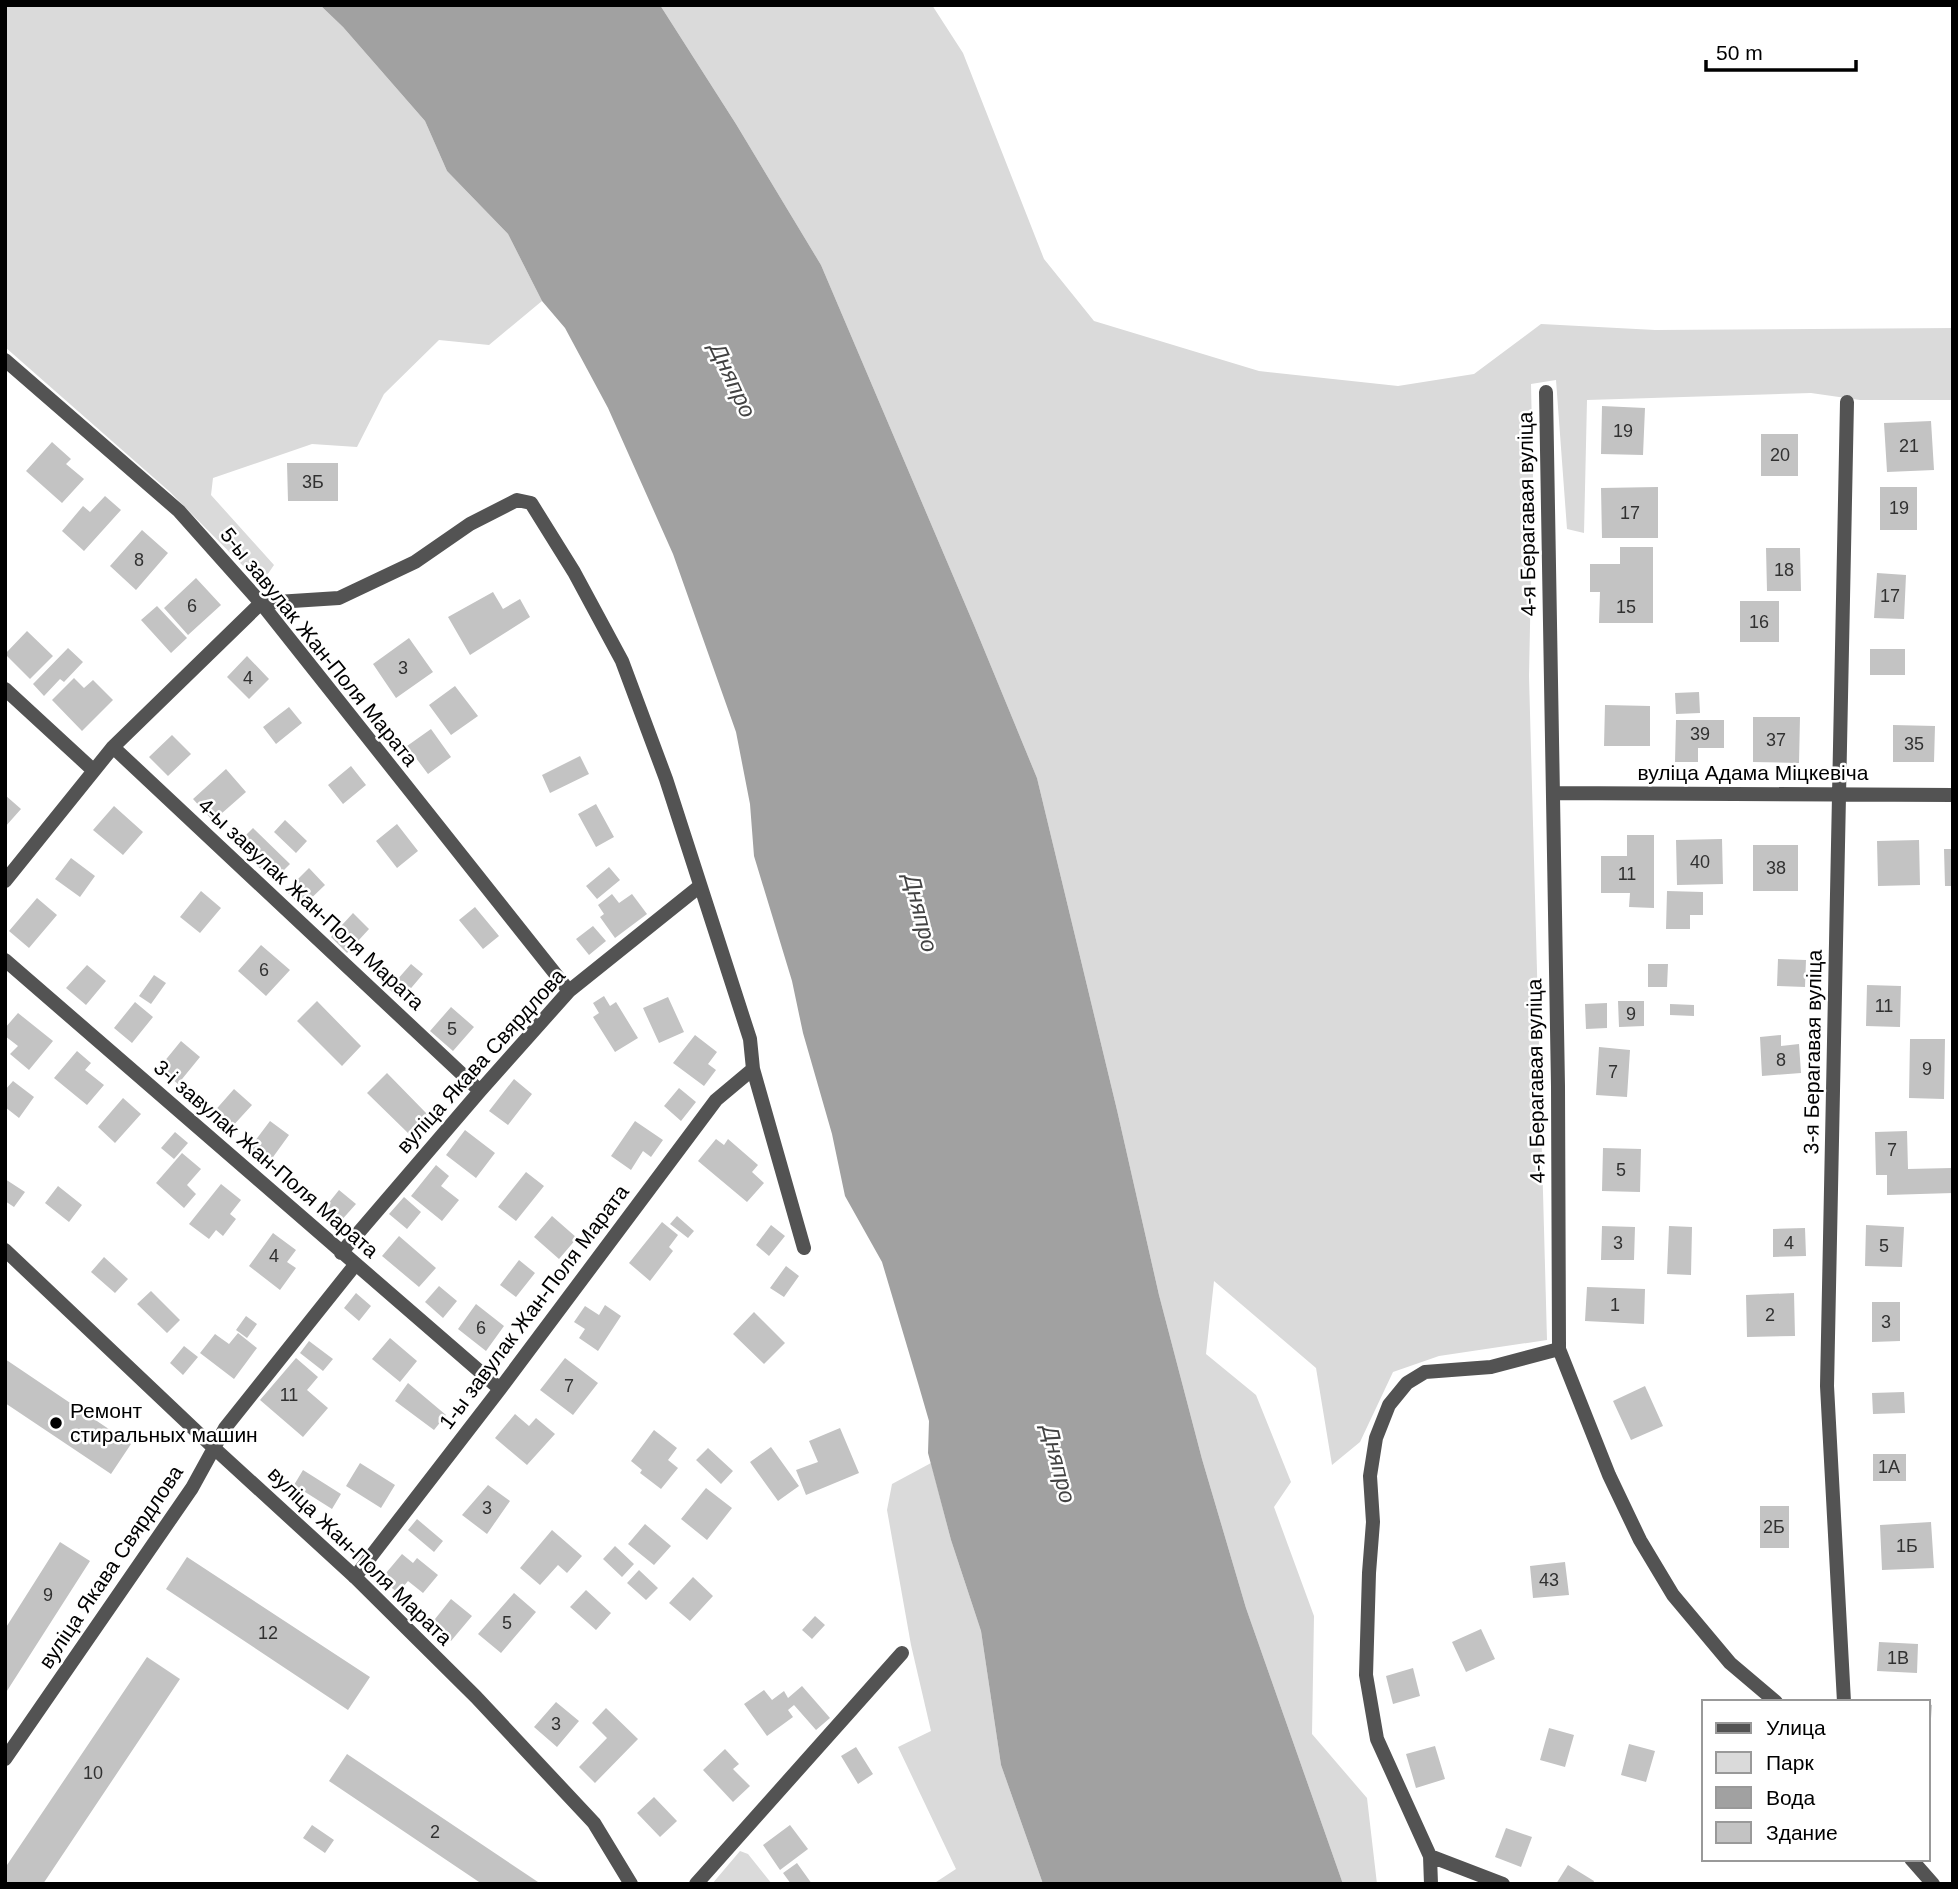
<svg xmlns="http://www.w3.org/2000/svg" width="1958" height="1889" font-family="Helvetica,sans-serif">
<style>
.green{fill:#dadada}
.water{fill:#a1a1a1}
.building{fill:#c3c3c3}
.lines{fill:none;stroke-linecap:round;stroke-linejoin:round}
.minor{stroke:#535353;stroke-width:14}
.tertiary{stroke:#535353;stroke-width:14}
.poi-dot{fill:#000;stroke:#fff;stroke-width:2.5}
.labels{text-anchor:middle;stroke-width:5;stroke-linejoin:round;paint-order:stroke}
.number-label{font-size:18px;fill:#313131}
.street-label{font-size:21px;fill:#000;stroke:#fff}
.poi-label{font-size:21px;fill:#000;stroke:#fff;text-anchor:start}
.water-label{font-size:23px;font-style:italic;fill:#424242;stroke:#fff}
</style>
<rect width="100%" height="100%" fill="#fff"/>
<path class="green" d="M5,5H320L343,27L425,121L447,171L508,234L542,301L489,345L439,340L384,394L357,447L312,444L213,478L211,495L274,565L261,584L170,492L5,347Z
M660,5H932L963,53L1044,259L1094,321L1259,371L1398,386L1474,374L1541,324L1655,330L1953,328V400H1860L1811,393L1587,400L1584,533L1567,529L1556,380L1531,384L1533,479L1529,676L1547,1340L1439,1356L1393,1372L1360,1442L1332,1465L1316,1368L1214,1281L1206,1354L1256,1395L1291,1482L1274,1507L1314,1616L1312,1734L1367,1798L1377,1884H1343L1246,1608L1202,1459L1159,1295L1117,1110L1037,778L974,625L821,265L736,124Z
M931,1463L951,1540L981,1631L1001,1765L1043,1884H933L956,1869L898,1747L931,1731L911,1645L887,1510L892,1484Z
M740,1851L748,1854L772,1884H712Z"/>
<path class="water" d="M320,5H660L736,124L821,265L974,625L1037,778L1117,1110L1159,1295L1202,1459L1246,1608L1343,1884H1043L1001,1765L981,1631L951,1540L928,1453L929,1421L918,1383L882,1262L845,1196L832,1134L803,1033L792,981L754,856L750,804L736,732L673,554L608,408L565,328L542,301L508,234L447,171L425,121L343,27Z"/>
<path class="building" d="M1602,406L1645,408L1643,455L1601,454Z
M1931,421L1934,470L1887,472L1884,423Z
M1761,434H1798V476H1761Z
M52,442L71,459L66,464L84,479L62,503L26,471Z
M287,463H338V501H288Z
M1658,487V538H1602L1601,488Z
M1880,487H1917V530H1880Z
M105,496L121,510L84,551L62,531L83,506L90,512Z
M142,530L168,553L136,590L110,566Z
M1620,547H1653V623H1599L1600,592H1590V564H1620Z
M1766,548H1800L1801,591H1767Z
M1877,573L1906,575L1904,619L1874,618Z
M196,578L221,605L188,635L164,608Z
M493,592L503,609L520,599L530,617L470,655L448,617Z
M1740,601H1779V642H1740Z
M157,606L187,638L171,653L141,620Z
M27,631L53,656L30,679L5,654Z
M409,638L433,672L396,698L373,664Z
M68,648L83,662L64,682L60,679L44,696L33,684Z
M1870,649H1905V675H1870Z
M247,656L269,679L249,699L227,677Z
M74,678L84,688L93,680L113,700L82,731L52,700Z
M455,686L478,716L451,735L429,705Z
M1699,692L1700,713L1676,714L1675,693Z
M1605,705L1650,706V746H1604Z
M289,707L302,723L276,744L263,727Z
M1753,717H1800L1799,763L1753,762Z
M1676,720H1724V748H1698V762H1675Z
M1893,725L1935,726L1934,762H1893Z
M431,729L451,757L428,774L407,746Z
M172,735L191,754L168,776L149,757Z
M580,756L589,774L550,793L542,775Z
M351,766L366,785L343,804L328,785Z
M226,769L246,792L213,821L193,799Z
M5,795L21,809L5,827Z
M596,804L614,837L596,847L578,814Z
M114,806L143,832L123,855L93,830Z
M285,820L307,841L296,853L274,832Z
M397,824L418,851L397,868L376,841Z
M253,828L290,864L273,881L236,845Z
M1627,835H1654V908L1629,907L1630,893H1601V856H1627Z
M1722,839L1723,884L1677,885L1676,840Z
M1919,840L1920,885L1878,886L1877,841Z
M1753,845H1798V891H1753Z
M1944,849H1953V886H1945Z
M71,858L95,876L80,897L55,879Z
M609,867L620,880L597,899L586,886Z
M309,868L325,885L302,907L286,891Z
M201,891L221,908L200,933L180,917Z
M1667,891L1703,892V915H1690V929H1666Z
M612,894L619,903L632,894L647,914L615,938L600,917L604,914L598,905Z
M37,898L57,915L29,948L9,931Z
M475,907L499,936L483,949L459,920Z
M353,913L369,929L347,953L331,937Z
M593,926L606,941L589,955L576,939Z
M261,945L290,970L266,996L238,971Z
M1778,959L1806,960L1805,987L1777,986Z
M411,964L423,974L401,1000L389,989Z
M1648,964H1668L1667,987H1648Z
M87,965L106,981L86,1005L66,988Z
M154,975L166,983L151,1004L139,996Z
M1867,985L1901,986L1900,1027L1866,1026Z
M604,996L610,1006L616,1002L638,1038L615,1052L593,1017L599,1013L593,1003Z
M668,997L684,1032L659,1043L643,1008Z
M317,1001L361,1046L342,1066L297,1021Z
M1618,1001H1644V1026L1619,1027Z
M135,1002L153,1017L132,1043L114,1028Z
M1607,1003V1028L1586,1029L1585,1004Z
M1670,1004L1694,1005V1016L1670,1015Z
M451,1007L474,1027L453,1051L430,1031Z
M18,1013L53,1041L29,1070L10,1054L18,1046L5,1036V1028Z
M695,1035L717,1052L708,1064L716,1070L704,1086L673,1063Z
M1781,1035V1046L1799,1044L1801,1073L1762,1076L1760,1037Z
M1910,1039H1945L1944,1099L1909,1098Z
M181,1041L200,1057L178,1084L159,1068Z
M1599,1047L1630,1050L1627,1097L1596,1095Z
M77,1051L91,1063L85,1070L104,1085L87,1105L54,1078Z
M387,1073L428,1115L409,1134L367,1093Z
M514,1079L532,1094L508,1125L489,1111Z
M13,1081L34,1097L19,1118L5,1107V1090Z
M679,1088L696,1102L681,1121L664,1106Z
M234,1089L252,1105L230,1129L212,1114Z
M123,1098L141,1114L115,1143L98,1127Z
M270,1121L289,1135L268,1164L249,1149Z
M635,1121L663,1140L651,1157L643,1151L631,1170L611,1156Z
M465,1130L495,1153L476,1178L446,1155Z
M1907,1131L1908,1169L1952,1168L1953,1193L1887,1195V1175H1876L1875,1132Z
M175,1132L188,1143L174,1159L161,1148Z
M716,1139L724,1145L728,1139L758,1165L752,1172L764,1183L747,1202L698,1161Z
M1603,1148L1641,1149L1640,1192L1602,1191Z
M182,1153L201,1169L187,1185L196,1194L184,1208L156,1183Z
M436,1165L449,1176L441,1186L459,1200L442,1221L411,1196Z
M526,1172L544,1186L516,1221L498,1207Z
M5,1179L25,1192L14,1207L5,1201Z
M221,1184L241,1200L230,1214L236,1219L223,1236L216,1230L209,1239L189,1224Z
M58,1186L82,1205L69,1222L45,1203Z
M339,1190L356,1204L339,1223L323,1210Z
M404,1197L421,1212L407,1229L389,1214Z
M552,1216L577,1238L559,1259L534,1237Z
M677,1216L694,1231L688,1238L670,1224Z
M662,1222L678,1235L669,1247L673,1251L650,1281L629,1263Z
M771,1225L785,1236L769,1256L756,1245Z
M1866,1225L1904,1227L1902,1267L1865,1266Z
M1602,1226L1635,1227L1634,1260H1601Z
M1669,1226L1692,1227L1691,1275L1667,1274Z
M1805,1228L1806,1256L1773,1257V1229Z
M273,1233L296,1250L287,1262L296,1268L280,1290L249,1266Z
M399,1236L436,1268L419,1287L382,1256Z
M104,1257L128,1279L115,1293L91,1272Z
M519,1260L535,1273L516,1297L500,1285Z
M786,1266L799,1276L784,1297L770,1288Z
M439,1286L457,1301L443,1318L425,1302Z
M1587,1287L1645,1289L1644,1324L1585,1321Z
M151,1291L180,1320L167,1333L137,1304Z
M356,1293L371,1306L359,1321L344,1308Z
M1794,1293L1795,1336L1747,1337L1746,1295Z
M1872,1302H1900V1341L1872,1342Z
M476,1304L504,1326L486,1351L458,1329Z
M605,1305L621,1316L598,1351L579,1338L585,1329L574,1322L585,1306L599,1315Z
M754,1312L785,1343L764,1364L733,1334Z
M246,1316L257,1324L247,1338L236,1330Z
M238,1333L257,1348L234,1379L200,1353L215,1334L229,1344Z
M390,1338L417,1361L400,1382L372,1359Z
M309,1341L333,1359L323,1371L300,1353Z
M184,1346L198,1357L183,1375L170,1363Z
M296,1358L318,1377L307,1390L328,1408L303,1437L260,1400Z
M565,1358L598,1383L573,1415L540,1390Z
M5,1359L131,1444L111,1474L5,1403Z
M408,1383L446,1415L434,1430L395,1401Z
M1645,1386L1663,1426L1631,1440L1613,1401Z
M1904,1392L1905,1413L1873,1414L1872,1393Z
M515,1414L529,1426L536,1418L555,1434L527,1465L495,1438Z
M840,1428L859,1473L806,1495L796,1470L818,1462L809,1441Z
M654,1430L677,1448L668,1460L678,1468L661,1489L640,1473L642,1470L631,1461Z
M771,1447L799,1486L778,1501L750,1462Z
M708,1448L733,1471L721,1484L696,1460Z
M1873,1454H1906V1481H1873Z
M360,1463L395,1485L381,1508L346,1486Z
M303,1470L341,1494L332,1509L294,1485Z
M488,1485L510,1501L487,1534L462,1515Z
M706,1488L732,1508L707,1540L681,1519Z
M1760,1506H1789V1548H1760Z
M417,1519L443,1541L434,1552L408,1530Z
M1931,1522L1934,1568L1882,1570L1880,1525Z
M645,1524L671,1546L654,1565L628,1544Z
M552,1530L582,1556L567,1573L558,1565L540,1585L520,1568Z
M60,1542L90,1561L5,1694V1629Z
M615,1546L634,1564L622,1577L603,1559Z
M402,1554L413,1563L417,1558L438,1575L423,1593L408,1581L398,1593L381,1579Z
M187,1557L370,1677L348,1710L166,1589Z
M1565,1562L1569,1595L1533,1598L1530,1566Z
M639,1570L658,1588L646,1600L627,1583Z
M693,1577L713,1596L690,1621L669,1603Z
M586,1590L611,1613L596,1630L570,1607Z
M514,1593L536,1612L501,1653L478,1634Z
M451,1599L472,1616L451,1641L431,1624Z
M815,1616L825,1625L812,1639L802,1630Z
M1481,1629L1495,1659L1466,1672L1452,1642Z
M1879,1642L1918,1644L1917,1673L1877,1671Z
M147,1657L180,1679L43,1884H5V1868Z
M1413,1668L1420,1696L1393,1704L1386,1676Z
M802,1686L830,1718L816,1730L794,1705L788,1710L793,1717L767,1736L744,1704L764,1690L772,1700L784,1691L788,1698Z
M556,1702L579,1721L557,1747L534,1727Z
M1928,1704L1932,1705L1930,1732H1928Z
M606,1708L638,1739L595,1783L579,1767L607,1738L592,1723Z
M1549,1728L1574,1735L1565,1767L1540,1760Z
M1629,1744L1655,1751L1646,1782L1621,1775Z
M1435,1746L1445,1779L1416,1788L1406,1754Z
M856,1747L873,1774L858,1784L841,1756Z
M725,1749L739,1764L733,1769L750,1786L733,1802L703,1770Z
M347,1754L541,1884H482L329,1781Z
M654,1797L677,1821L660,1837L637,1813Z
M312,1825L334,1840L325,1853L303,1838Z
M790,1825L808,1849L780,1870L763,1845Z
M1506,1828L1532,1837L1521,1867L1495,1857Z
M797,1863L812,1884H791L783,1873Z
M1568,1865L1594,1881L1593,1884H1556Z"/>
<g class="lines">
<path class="minor" d="M5,360L179,511L261,603L569,991
M1546,392L1558,1086L1559,1349L1609,1475L1640,1540L1673,1595L1730,1663L1776,1702
M5,689L93,770
M113,747L480,1091
M1553,793L1953,795
M5,881L113,747L261,603L339,598L415,562L470,524L517,500L531,503L574,572L622,661L666,779L750,1039L753,1069L804,1248
M5,960L500,1389
M341,1253L480,1091L569,991L700,886
M355,1577L500,1389L716,1100L753,1069
M1844,1702L1827,1386L1847,402
M1430,1856L1431,1884
M1911,1859L1933,1884
M696,1884L902,1653
M1503,1884L1430,1856L1377,1739L1366,1675L1369,1573L1373,1522L1370,1476L1376,1438L1389,1405L1407,1383L1425,1372L1491,1367L1559,1349"/>
<path class="tertiary" d="M5,1250L214,1448L355,1577L476,1697L594,1823L631,1884
M5,1759L192,1488L225,1428L355,1265"/>
</g>
<circle class="poi-dot" cx="56" cy="1423" r="7"/>
<g class="labels">
<g class="number-label">
<text x="1623" y="437">19</text>
<text x="1909" y="452">21</text>
<text x="1780" y="461">20</text>
<text x="313" y="488">3Б</text>
<text x="1899" y="514">19</text>
<text x="1630" y="519">17</text>
<text x="139" y="566">8</text>
<text x="1784" y="576">18</text>
<text x="1890" y="602">17</text>
<text x="192" y="612">6</text>
<text x="1626" y="613">15</text>
<text x="1759" y="628">16</text>
<text x="403" y="674">3</text>
<text x="248" y="684">4</text>
<text x="1700" y="740">39</text>
<text x="1776" y="746">37</text>
<text x="1914" y="750">35</text>
<text x="1700" y="868">40</text>
<text x="1776" y="874">38</text>
<text x="1627" y="880">11</text>
<text x="264" y="976">6</text>
<text x="1884" y="1012">11</text>
<text x="1631" y="1020">9</text>
<text x="452" y="1035">5</text>
<text x="1781" y="1066">8</text>
<text x="1927" y="1075">9</text>
<text x="1613" y="1078">7</text>
<text x="1892" y="1156">7</text>
<text x="1621" y="1176">5</text>
<text x="1618" y="1249">3</text>
<text x="1789" y="1249">4</text>
<text x="1884" y="1252">5</text>
<text x="274" y="1262">4</text>
<text x="1615" y="1311">1</text>
<text x="1770" y="1321">2</text>
<text x="1886" y="1328">3</text>
<text x="481" y="1334">6</text>
<text x="569" y="1392">7</text>
<text x="289" y="1401">11</text>
<text x="1889" y="1473">1А</text>
<text x="487" y="1514">3</text>
<text x="1774" y="1533">2Б</text>
<text x="1907" y="1552">1Б</text>
<text x="1549" y="1586">43</text>
<text x="48" y="1601">9</text>
<text x="507" y="1629">5</text>
<text x="268" y="1639">12</text>
<text x="1898" y="1664">1В</text>
<text x="556" y="1730">3</text>
<text x="93" y="1779">10</text>
<text x="435" y="1838">2</text>
</g>
<g class="street-label">
<text transform="translate(1527 514) rotate(-91)" y="7">4-я Берагавая вуліца</text>
<text transform="translate(319 647) rotate(51)" y="7">5-ы завулак Жан-Поля Марата</text>
<text x="1753" y="780">вуліца Адама Міцкевіча</text>
<text transform="translate(311 904) rotate(43)" y="7">4-ы завулак Жан-Поля Марата</text>
<text transform="translate(1813 1052) rotate(-89)" y="7">3-я Берагавая вуліца</text>
<text transform="translate(481 1061) rotate(-48)" y="7">вуліца Якава Свярдлова</text>
<text transform="translate(1536 1081) rotate(-91)" y="7">4-я Берагавая вуліца</text>
<text transform="translate(266 1159) rotate(41)" y="7">3-і завулак Жан-Поля Марата</text>
<text transform="translate(534 1307) rotate(-53)" y="7">1-ы завулак Жан-Поля Марата</text>
<text transform="translate(360 1556) rotate(44)" y="7">вуліца Жан-Поля Марата</text>
<text transform="translate(111 1567) rotate(-56)" y="7">вуліца Якава Свярдлова</text>
</g>
<g class="poi-label">
<text x="70" y="1418">Ремонт<tspan x="70" dy="24">стиральных машин</tspan></text>
</g>
<g class="water-label">
<text transform="translate(733 380) rotate(65)" y="8">Дняпро</text>
<text transform="translate(921 913) rotate(76)" y="8">Дняпро</text>
<text transform="translate(1059 1464) rotate(76)" y="8">Дняпро</text>
</g>
</g>
<rect width="1958" height="1889" fill="none" stroke="#000000" stroke-width="14"/>
<rect x="1702" y="1700" width="228" height="161" fill="#ffffff" stroke="#999999" stroke-width="2"/>
<rect x="1716" y="1723" width="35" height="10" fill="#535353" stroke="#999999" stroke-width="2"/>
<text x="1766" y="1735" font-size="21" fill="#000000">Улица</text>
<rect x="1716" y="1752" width="35" height="21" fill="#dadada" stroke="#999999" stroke-width="2"/>
<text x="1766" y="1770" font-size="21" fill="#000000">Парк</text>
<rect x="1716" y="1787" width="35" height="21" fill="#a1a1a1" stroke="#999999" stroke-width="2"/>
<text x="1766" y="1805" font-size="21" fill="#000000">Вода</text>
<rect x="1716" y="1822" width="35" height="21" fill="#c3c3c3" stroke="#999999" stroke-width="2"/>
<text x="1766" y="1840" font-size="21" fill="#000000">Здание</text>
<path d="M1706 60v10h150v-10" fill="none" stroke="#000000" stroke-width="3.5"/>
<text x="1716" y="60" font-size="21" fill="#000000" stroke="#ffffff" stroke-width="5" paint-order="stroke">50 m</text>
</svg>
